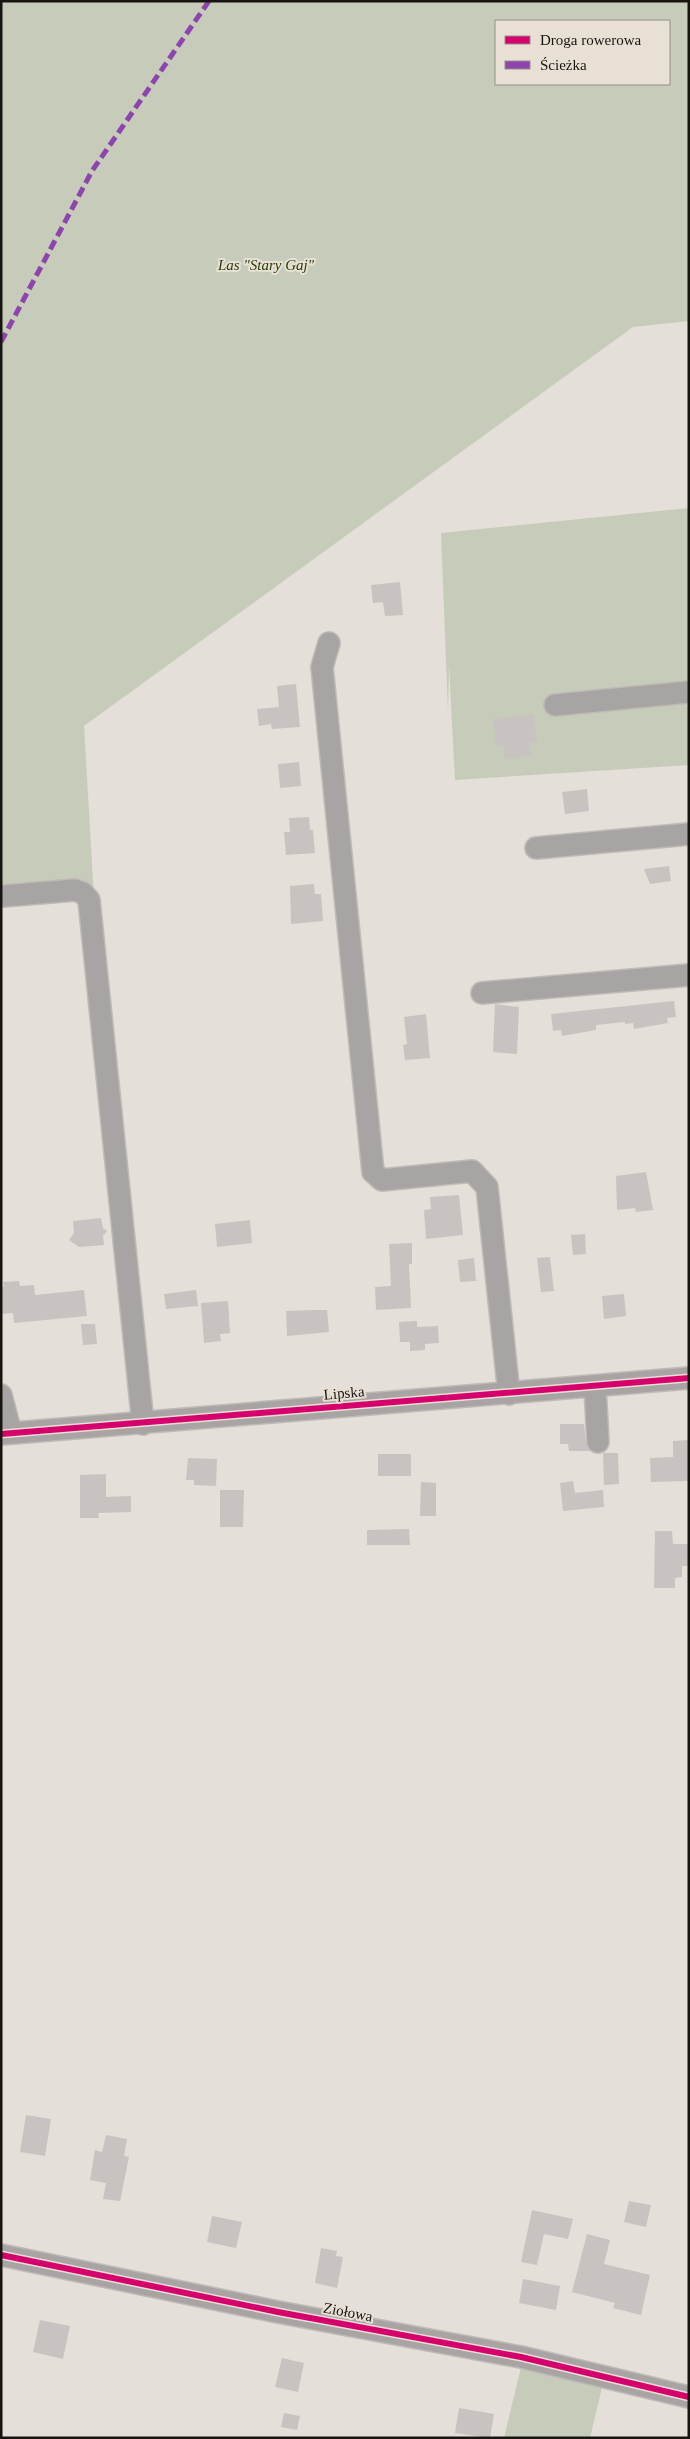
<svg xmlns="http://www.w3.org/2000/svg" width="690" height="2439" font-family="'Times New Roman',serif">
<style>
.green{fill:#c6ccb9;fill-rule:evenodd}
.building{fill:#c8c3c0}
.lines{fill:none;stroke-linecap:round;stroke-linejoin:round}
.minor-casing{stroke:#bebbb6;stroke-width:24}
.minor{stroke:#a7a4a3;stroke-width:21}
.quiet{stroke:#8e44ad;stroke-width:5;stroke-dasharray:10 5;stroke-linecap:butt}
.cycleway-casing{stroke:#e8e0d5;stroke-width:9}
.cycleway{stroke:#d6006c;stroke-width:6}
.labels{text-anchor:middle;stroke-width:4;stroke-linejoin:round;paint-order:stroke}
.park-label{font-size:15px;font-style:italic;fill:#283d08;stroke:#e8e0d5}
.street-label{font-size:15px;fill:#181511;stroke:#e8e0d5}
</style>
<rect width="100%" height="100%" fill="#e4dfd9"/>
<path class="green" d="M1,1H689V321L633,327L84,726L94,898L1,886ZM496,21H669V84H496Z
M689,508V765L455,780L449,665L448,711L441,533Z
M522,2363L603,2383L590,2438H504Z"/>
<path class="building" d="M400,582L403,615L385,616L383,602L373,603L371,585Z
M296,684L300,727L272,729L271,724L259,726L257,709L279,707L277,686Z
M534,714L537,742L529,743L531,756L505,759L503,745L496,746L493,719Z
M299,762L301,786L280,788L278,764Z
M587,789L589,811L565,814L562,792Z
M309,817L310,830H313L315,853L286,855L284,832H290L289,818Z
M669,866L671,881L650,884L644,869Z
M314,884L315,894H321L323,921L291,924L290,886Z
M674,1001L676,1017L667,1018L668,1023L634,1029L633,1023L625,1024V1022L596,1025V1030L562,1036L561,1030L553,1031L551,1014Z
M495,1004L519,1007L517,1054L493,1052Z
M426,1014L430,1058L405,1060L403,1045L407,1044L404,1017Z
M646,1172L653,1210L636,1212L635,1208L617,1210L616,1176Z
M459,1195L463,1235L426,1239L424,1210L431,1209L430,1197Z
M101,1218L103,1228L107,1231L103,1236L104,1245L79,1247L69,1240L74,1233L73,1221Z
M250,1220L252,1243L217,1247L215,1224Z
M585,1234L586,1254L573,1255L571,1235Z
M412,1243V1264H409L411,1308L376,1310L375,1287L391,1286L389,1244Z
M550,1257L554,1291L541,1292L537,1258Z
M474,1258L476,1281L460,1282L458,1260Z
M19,1281L20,1286L34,1285L35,1295L84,1290L87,1316L14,1323L13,1313L1,1314V1287H4L3,1282Z
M196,1290L198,1306L166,1309L164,1294Z
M624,1294L626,1316L604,1319L602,1296Z
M228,1301L230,1333L220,1334L221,1341L204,1343L201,1303Z
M313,1310H327L329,1332L287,1336L286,1311Z
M417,1321V1327L438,1326L439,1343L425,1344V1350L410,1351V1342H400L399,1322Z
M81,1324H95L97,1344L83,1345Z
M560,1424H584L586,1443L590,1451H569L568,1444H560Z
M689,1440V1481L651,1482L650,1458L673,1457V1441Z
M603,1453H618L619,1484L604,1485Z
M378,1454H411V1476H378Z
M188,1458L217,1459L216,1486L194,1485V1480H186Z
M106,1474V1497L131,1496V1512L98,1513L99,1518H80V1475Z
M573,1481L575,1493L603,1490L604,1507L563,1511L560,1483Z
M421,1482L436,1483V1516H420Z
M220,1490H244L243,1527H220Z
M409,1529L410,1545H367V1530Z
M655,1531H672L673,1544H689V1566H682V1577L675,1578V1588H654Z
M26,2115L51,2119L45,2156L20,2152Z
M106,2135L127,2139L124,2156L129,2157L120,2201L103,2199L106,2183L90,2180L95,2150L102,2152Z
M629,2201L651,2205L646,2227L624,2222Z
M532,2210L573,2219L568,2239L544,2234L537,2265L521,2262Z
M212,2216L242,2222L236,2248L207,2242Z
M587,2234L610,2240L604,2264L650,2275L641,2315L613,2308L615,2303L572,2292Z
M321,2248L337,2251L336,2256L343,2257L337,2288L315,2283Z
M523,2279L560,2286L556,2310L519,2303Z
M40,2320L70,2326L63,2359L33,2352Z
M282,2358L304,2363L298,2392L275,2387Z
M459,2408L494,2414L490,2438L455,2433Z
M284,2413L300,2416L297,2430L281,2427Z"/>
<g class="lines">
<defs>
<path id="minor" d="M329,643L322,667L373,1172L382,1180L472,1171L487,1187L509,1394
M555,705L689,692
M536,848L689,834
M3,896L75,890L83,893L89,900L143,1424
M482,993L689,975
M595,1387L598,1442
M1,1395L11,1433
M1,1434L689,1378
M1,2255L278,2312L521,2357L689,2397"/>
</defs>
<use href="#minor" class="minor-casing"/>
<use href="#minor" class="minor"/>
<path class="quiet" d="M1,342L92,171L209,1"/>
<defs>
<path id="cycleway" d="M1,1434L689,1378
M1,2255L278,2312L521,2357L689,2397"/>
</defs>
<use href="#cycleway" class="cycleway-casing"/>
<use href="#cycleway" class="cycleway"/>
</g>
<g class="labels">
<g class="park-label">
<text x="266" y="270">Las "Stary Gaj"</text>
</g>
<g class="street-label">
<text transform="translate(344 1393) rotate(-5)" y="5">Lipska</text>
<text transform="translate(348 2312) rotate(11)" y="5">Ziołowa</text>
</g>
</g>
<rect width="690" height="2439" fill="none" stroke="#181511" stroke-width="5"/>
<rect x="495" y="20" width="175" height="65" fill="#e8e0d5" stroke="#958f87"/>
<rect x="505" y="36" width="25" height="8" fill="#d6006c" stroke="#958f87"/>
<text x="540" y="45" font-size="15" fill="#181511">Droga rowerowa</text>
<rect x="505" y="61" width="25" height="8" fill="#8e44ad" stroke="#958f87"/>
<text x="540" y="70" font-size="15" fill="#181511">Ścieżka</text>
</svg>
